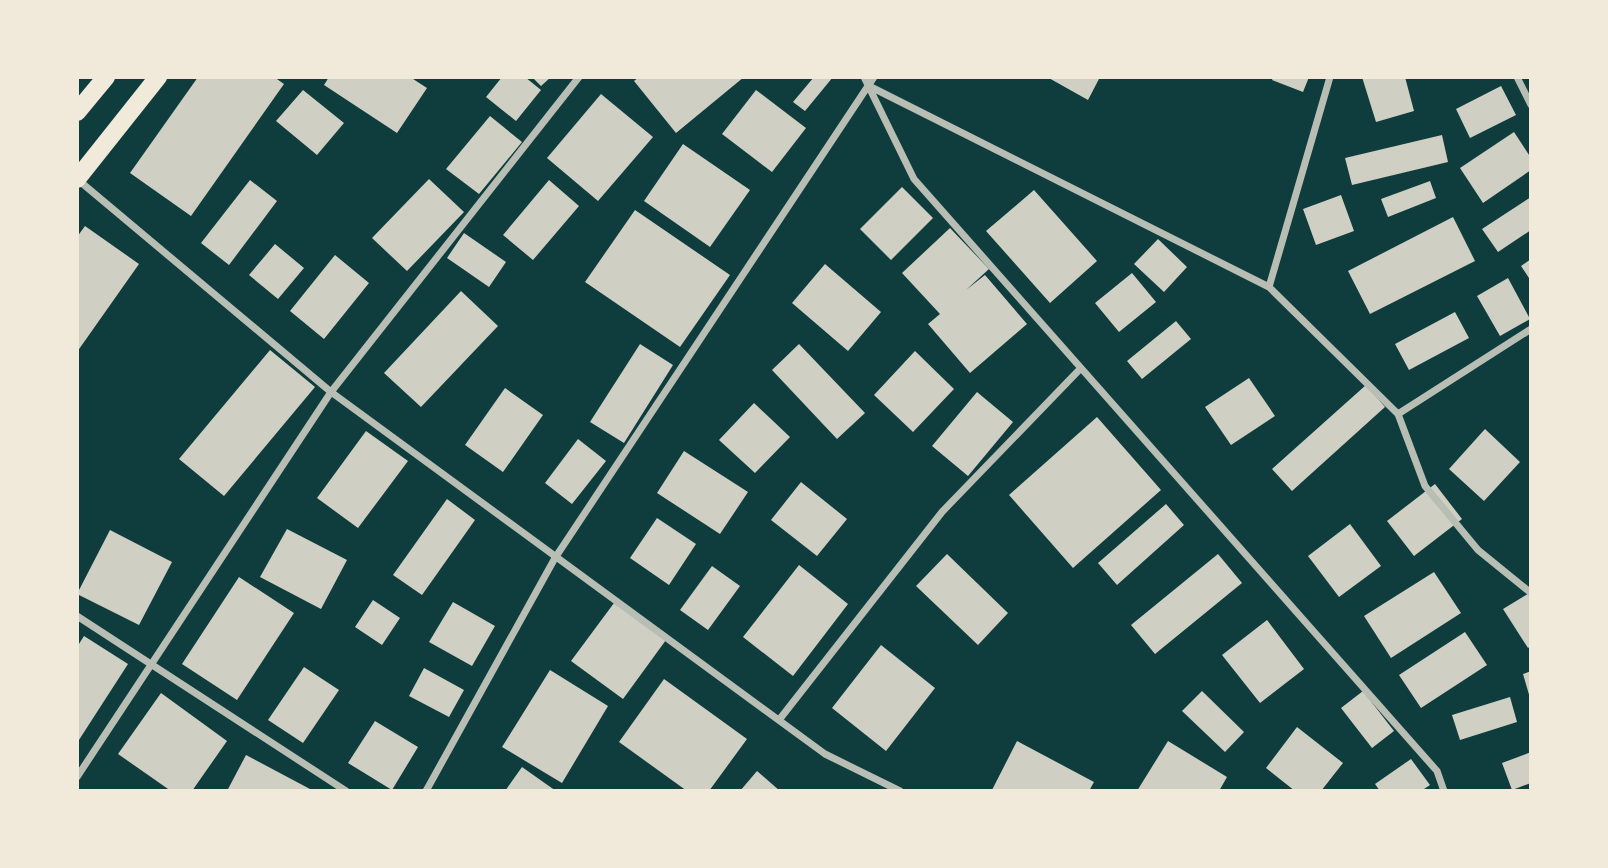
<svg xmlns="http://www.w3.org/2000/svg" width="1608" height="868" font-family="Manrope,sans-serif">
<style>
.building{fill:#cfcfc3}
.lines{fill:none;stroke-linecap:round;stroke-linejoin:round}
.minor{stroke:#b8beb3;stroke-width:7}
.primary{stroke:#f1e9da;stroke-width:18}
</style>
<rect width="100%" height="100%" fill="#0f3d3e"/>
<path class="building" d="M198,77H274L284,84L191,216L130,173Z
M329,77H410L427,88L397,133L324,85Z
M502,77H525L541,90L516,121L486,97Z
M532,77H551L541,86Z
M639,77H744L676,133L634,81Z
M814,77H833L805,111L793,102Z
M1047,77H1100L1088,100Z
M1273,77H1309L1303,92L1272,80Z
M1362,77H1405L1414,111L1376,122Z
M1501,86L1516,115L1470,138L1456,109Z
M303,90L344,123L317,155L276,121Z
M756,90L806,128L772,172L722,134Z
M601,94L653,137L598,201L547,158Z
M490,116L522,142L479,194L446,169Z
M1514,132L1531,158V170L1483,203L1460,168Z
M1442,135L1448,162L1352,185L1345,158Z
M683,144L750,190L710,247L644,201Z
M429,179L464,212L407,271L372,238Z
M250,180L277,201L229,265L201,243Z
M549,180L579,206L533,260L503,235Z
M1430,181L1436,198L1388,217L1381,199Z
M902,187L933,218L891,260L860,229Z
M1034,190L1097,261L1050,303L986,231Z
M1341,195L1354,231L1316,245L1303,209Z
M1531,197V230L1498,252L1482,229Z
M635,210L730,275L680,347L585,282Z
M1453,217L1475,261L1370,314L1348,271Z
M85,226L139,264L77,352V237Z
M950,228L989,269L966,290L985,275L1027,324L970,373L928,324L940,314L902,273Z
M464,233L506,262L489,287L447,258Z
M1158,239L1187,267L1164,292L1134,264Z
M275,244L304,268L278,299L249,275Z
M335,255L369,283L324,339L290,311Z
M1531,259V281L1521,266Z
M825,264L881,312L848,351L792,303Z
M1132,273L1156,302L1119,332L1095,303Z
M1508,278L1530,319L1500,336L1477,296Z
M461,291L498,326L421,407L384,373Z
M1455,312L1469,338L1409,370L1395,344Z
M1176,321L1191,339L1142,379L1127,361Z
M640,344L673,365L624,443L590,422Z
M799,344L865,413L837,439L772,370Z
M270,350L315,387L224,496L179,459Z
M915,351L954,389L913,432L874,395Z
M1249,378L1275,416L1231,445L1205,407Z
M1366,385L1385,407L1292,491L1272,469Z
M505,388L543,415L503,472L465,445Z
M977,392L1013,422L968,476L932,446Z
M754,403L790,437L755,473L719,440Z
M1097,417L1161,490L1073,568L1009,495Z
M1485,429L1520,462L1484,501L1449,469Z
M366,431L408,461L358,528L317,498Z
M578,439L606,461L572,504L545,483Z
M684,451L748,492L720,534L657,493Z
M801,482L847,519L817,556L771,520Z
M1435,484L1462,519L1414,556L1387,521Z
M447,499L475,520L422,595L393,575Z
M1166,504L1184,525L1117,585L1098,563Z
M657,518L696,544L669,585L630,558Z
M1350,524L1381,566L1339,597L1308,556Z
M287,529L347,560L321,609L260,577Z
M110,530L172,562L139,625L77,594Z
M947,554L1008,613L978,645L916,586Z
M1218,554L1242,583L1155,654L1131,625Z
M799,565L848,604L793,676L743,637Z
M712,566L740,586L708,630L680,610Z
M1434,572L1461,613L1391,658L1364,616Z
M239,577L294,613L237,700L182,664Z
M1531,592V646L1528,648L1503,609Z
M373,600L400,618L382,645L355,627Z
M453,602L495,626L472,666L429,642Z
M614,603L666,640L623,699L571,661Z
M1267,620L1304,669L1260,703L1222,655Z
M1465,632L1487,665L1421,708L1399,675Z
M84,636L128,664L77,743V647Z
M881,645L935,688L886,751L832,708Z
M304,667L339,690L303,743L268,720Z
M424,668L464,690L449,717L409,696Z
M550,670L608,706L562,783L502,747Z
M1531,671V698H1530L1523,674Z
M664,679L747,739L709,791H687L619,742Z
M1202,691L1244,732L1225,752L1182,711Z
M1363,691L1394,731L1372,748L1341,708Z
M161,693L227,741L192,791H171L118,754Z
M1510,697L1517,722L1460,740L1452,715Z
M375,721L418,747L392,790L348,763Z
M1297,727L1343,763L1321,791H1295L1266,768Z
M1017,741L1094,782L1089,791L992,790Z
M1168,741L1227,777L1219,791H1137Z
M1531,752V783L1512,790L1502,763Z
M246,755L310,789L309,791H227Z
M1411,759L1430,785L1421,791H1380L1375,784Z
M522,767L556,791H505Z
M757,771L780,791H740Z"/>
<g class="lines">
<path class="minor" d="M864,77L914,179L1437,771L1444,791
M1517,77L1531,105
M869,86L1269,287L1398,414L1425,486L1478,550L1531,593
M77,179L331,392L825,754L900,791
M1269,287L1330,77
M1398,414L1531,329
M77,616L346,791
M779,720L942,512L1081,368
M77,777L331,392L579,77
M426,791L555,558L874,77"/>
<path class="primary" d="M77,112L106,77
M77,179L158,77"/>
</g>
<rect width="1608" height="868" fill="none" stroke="#f1e9da" stroke-width="158"/>
</svg>
